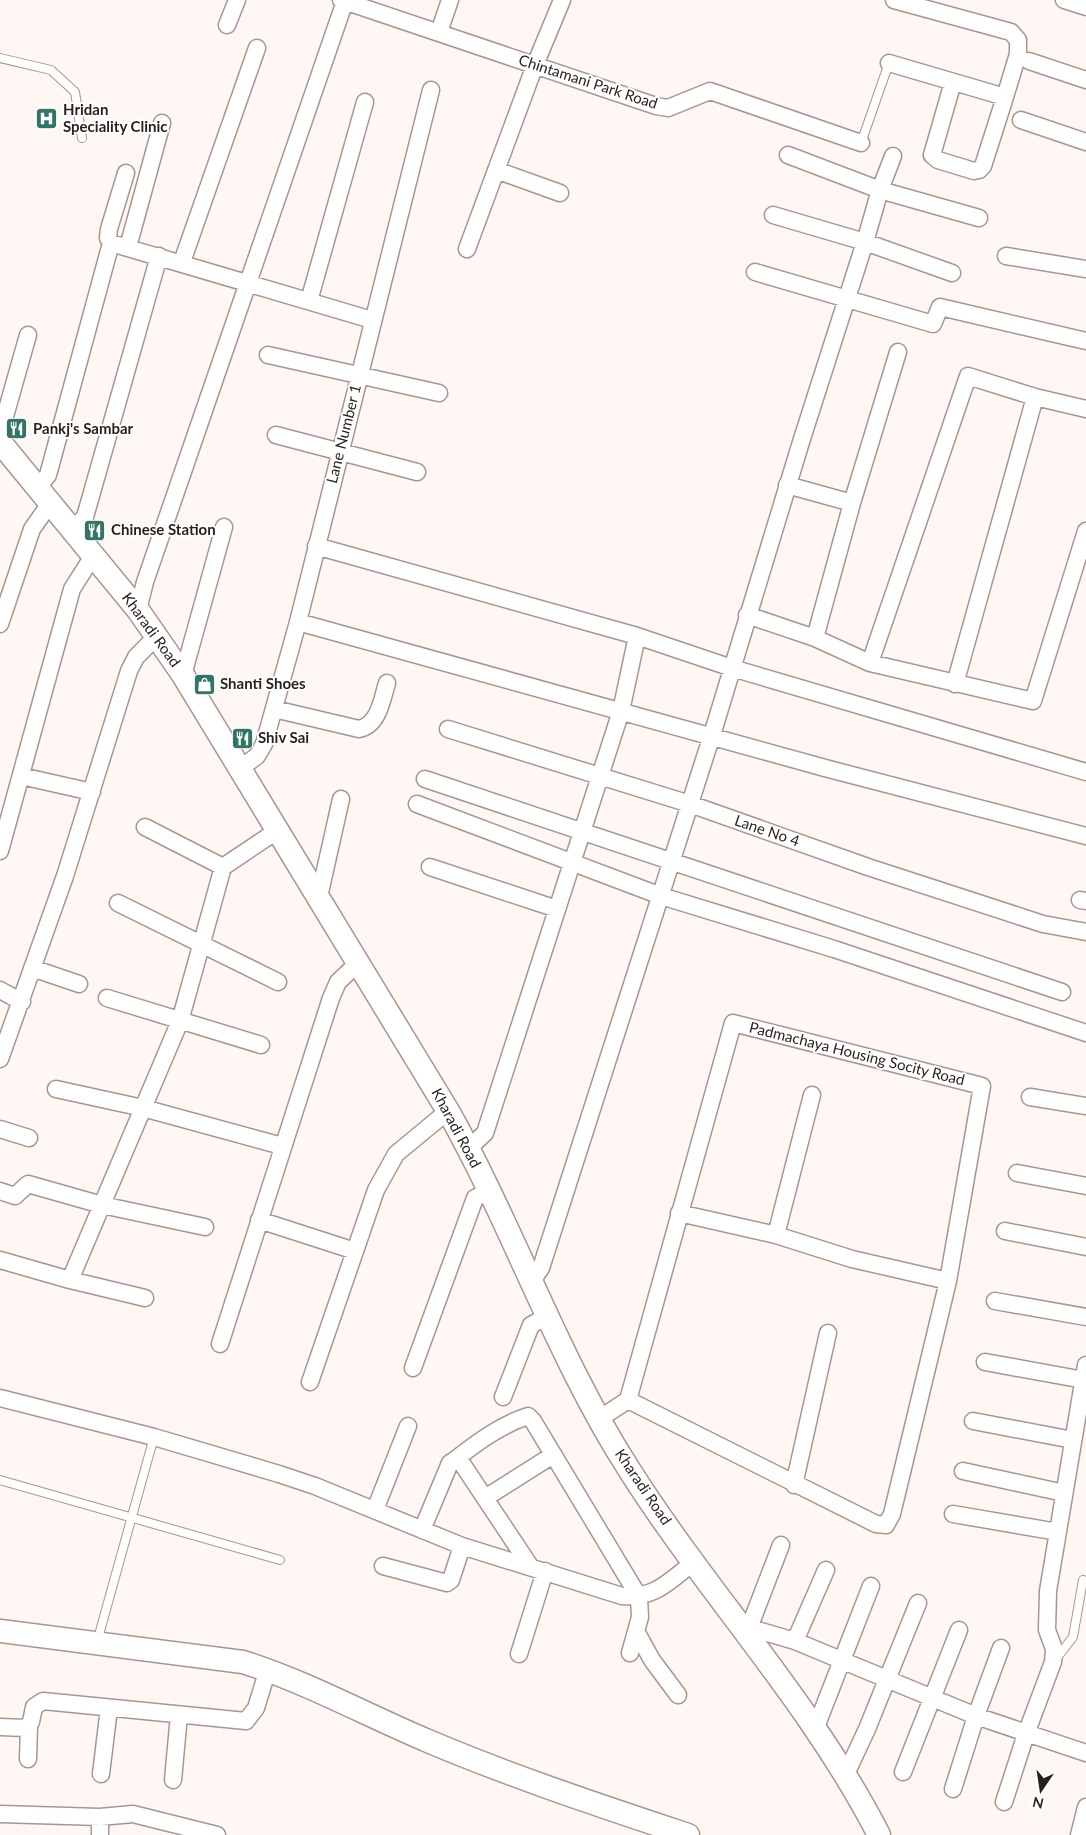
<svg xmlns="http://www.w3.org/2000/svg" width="1086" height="1835" font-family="Lato,sans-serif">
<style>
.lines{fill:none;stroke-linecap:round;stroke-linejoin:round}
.lane-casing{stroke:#a8968e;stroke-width:10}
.street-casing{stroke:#a8968e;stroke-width:19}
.secondary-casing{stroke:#a8968e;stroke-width:25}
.lane{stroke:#fff;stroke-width:8}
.street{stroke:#fff;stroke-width:16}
.secondary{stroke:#fff;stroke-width:22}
.labels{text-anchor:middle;stroke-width:4;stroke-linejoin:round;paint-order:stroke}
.street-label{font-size:15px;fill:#261f1c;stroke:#fff}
.poi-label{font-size:15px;font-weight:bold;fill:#261f1c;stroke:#fff;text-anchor:start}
</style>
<rect width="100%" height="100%" fill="#fff7f4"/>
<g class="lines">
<defs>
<path id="lane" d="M0,58L51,70L75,92L82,138
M861,143L889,63
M0,1480L280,1560
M97,1642L154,1437
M1056,1659L1073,1637L1083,1580"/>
<path id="street" d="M341,0L656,106L668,108L710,91L861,143
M1064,0L1086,7
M227,25L237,0
M439,32L450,0
M1029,61L1086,80
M889,63L1005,97L1018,54V40L1011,32L894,0
M953,82L932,155L938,160L974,171L979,170L983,166L1005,97
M1021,120L1086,142
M788,155L880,190L979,218
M496,170L560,193
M773,215L865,242L952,273
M111,243L372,320
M128,247L162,123
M467,249L535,65L562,0
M1006,256L1086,269
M182,262L257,48
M755,272L933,324L940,307L1086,341
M309,301L365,102
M268,355L439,393
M0,434L28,335
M276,435L417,472
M787,485L852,503
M39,486L48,475L111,243L108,238L109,229L126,173
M73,529L85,517L159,256
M316,546L637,636L732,668L1086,772
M138,610L145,582L345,1
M747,615L815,638L870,663L1033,701L1086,531
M298,622L825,768L1086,836
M0,624L32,529L51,502
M815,638L852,503L898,352
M870,663L968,376L1035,397L1086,409
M183,675L224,527
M955,684L1035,397
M274,709L359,729C379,725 382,699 387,683
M448,729L690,804L868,867L1043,924L1086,932
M241,768L257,756L264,744L298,622L431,90
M21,776L92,792
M425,779L1062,992
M417,804L661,896L834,949L1086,1033
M145,827L223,867
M0,851L72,589L93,556
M430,867L557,909
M319,897L341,799
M1080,900L1086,901
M118,903L278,982
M32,968L79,984
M0,990L22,1002
M107,998L261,1045
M0,1059L65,876L129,671L136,657L157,636
M56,1089L143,1108L282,1146
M1030,1097L1086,1106
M0,1129L29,1138
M469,1148L485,1133L621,711L637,636
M1017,1173L1086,1186
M0,1191L15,1196L28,1184L102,1205L205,1227
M679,1213L776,1235L852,1259L948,1281
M259,1220L355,1251
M1005,1231L1086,1247
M776,1235L812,1095
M0,1260L70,1280L145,1298
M70,1280L180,1021L223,867L278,830
M532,1281L541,1268L712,735L801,442L865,242L880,190L893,156
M995,1301L1086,1317
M220,1344L331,998L338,982L359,962
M985,1362L1084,1380
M413,1368L475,1198L489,1191
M310,1382L376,1190L396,1154L448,1111
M503,1397L531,1325L548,1316
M0,1398L154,1437L279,1474L315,1486L462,1546L622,1596C656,1598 668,1582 694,1562
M599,1419L628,1400L733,1023L982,1086L948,1281L892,1514L886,1525L876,1524L628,1400
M973,1421L1073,1440
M452,1462C475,1444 500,1425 528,1416L533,1421L639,1597L640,1617L630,1653
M963,1471L1064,1493
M794,1485L828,1333
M485,1498L553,1455
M375,1510L408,1426
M953,1514L1058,1532
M422,1530L450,1463L455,1460L461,1462L530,1566
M383,1566L447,1583L451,1580L462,1546
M737,1624L795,1641L976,1716L1086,1753
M749,1628L781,1545
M636,1631L652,1660L678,1695
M795,1641L826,1570
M519,1654L545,1571
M0,1727L26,1728L31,1722L34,1707L43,1701L246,1721L256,1708L268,1669
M816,1727L871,1586
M28,1759L29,1726
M903,1772L959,1630
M101,1774L109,1708
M846,1774L867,1729L918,1603
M173,1780L179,1715
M953,1789L976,1716L1001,1648
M1004,1802L1026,1734L1053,1662L1054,1649L1047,1630L1048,1591L1086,1365
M0,1814L100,1817L133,1814L217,1835
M100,1835V1817
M1079,1835L1086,1807"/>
<path id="secondary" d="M0,442L138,610L183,675L448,1111C514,1228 557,1358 630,1471C709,1595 812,1704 879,1835
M0,1631L243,1662C307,1682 366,1715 428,1741C513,1777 601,1806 688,1835"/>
</defs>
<use href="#lane" class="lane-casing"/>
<use href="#street" class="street-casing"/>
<use href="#secondary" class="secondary-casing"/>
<use href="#lane" class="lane"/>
<use href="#street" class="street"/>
<use href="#secondary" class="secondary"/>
</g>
<defs>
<symbol id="hospital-square" viewBox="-11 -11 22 22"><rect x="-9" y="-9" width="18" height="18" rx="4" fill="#317567" stroke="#fff"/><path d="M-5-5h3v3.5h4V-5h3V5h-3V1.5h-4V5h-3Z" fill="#fff"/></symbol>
<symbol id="restaurant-square" viewBox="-11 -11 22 22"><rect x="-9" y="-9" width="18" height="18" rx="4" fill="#317567" stroke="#fff"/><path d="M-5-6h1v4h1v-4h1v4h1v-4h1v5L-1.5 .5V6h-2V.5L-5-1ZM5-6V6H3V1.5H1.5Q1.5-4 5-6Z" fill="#fff"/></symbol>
<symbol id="shop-square" viewBox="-11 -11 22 22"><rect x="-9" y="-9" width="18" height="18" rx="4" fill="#317567" stroke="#fff"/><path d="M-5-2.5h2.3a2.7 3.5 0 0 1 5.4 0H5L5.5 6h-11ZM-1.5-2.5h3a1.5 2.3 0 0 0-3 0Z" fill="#fff"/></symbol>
</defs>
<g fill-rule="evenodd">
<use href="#hospital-square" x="34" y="106" width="25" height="25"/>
<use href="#restaurant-square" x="4" y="416" width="25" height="25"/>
<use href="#restaurant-square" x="82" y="518" width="25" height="25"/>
<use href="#shop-square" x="192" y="672" width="25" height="25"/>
<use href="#restaurant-square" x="230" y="726" width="25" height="25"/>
</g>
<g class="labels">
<g class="street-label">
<text transform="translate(588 82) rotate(18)" y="5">Chintamani Park Road</text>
<text transform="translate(344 434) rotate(-76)" y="5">Lane Number 1</text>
<text transform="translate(151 630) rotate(54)" y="5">Kharadi Road</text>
<text transform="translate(767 831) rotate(19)" y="5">Lane No 4</text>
<text transform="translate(857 1054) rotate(14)" y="5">Padmachaya Housing Socity Road</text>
<text transform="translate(456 1128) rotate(62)" y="5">Kharadi Road</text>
<text transform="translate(643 1487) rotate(56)" y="5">Kharadi Road</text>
</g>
<g class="poi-label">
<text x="63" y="115">Hridan<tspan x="63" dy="17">Speciality Clinic</tspan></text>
<text x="33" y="434">Pankj's Sambar</text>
<text x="111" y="535">Chinese Station</text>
<text x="220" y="689">Shanti Shoes</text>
<text x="258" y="743">Shiv Sai</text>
</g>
</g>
<g transform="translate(1041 1790) rotate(193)" stroke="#ffffff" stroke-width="4" paint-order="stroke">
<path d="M0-4L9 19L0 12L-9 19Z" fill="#261f1c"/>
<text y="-8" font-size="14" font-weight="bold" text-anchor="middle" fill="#261f1c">N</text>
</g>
</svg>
